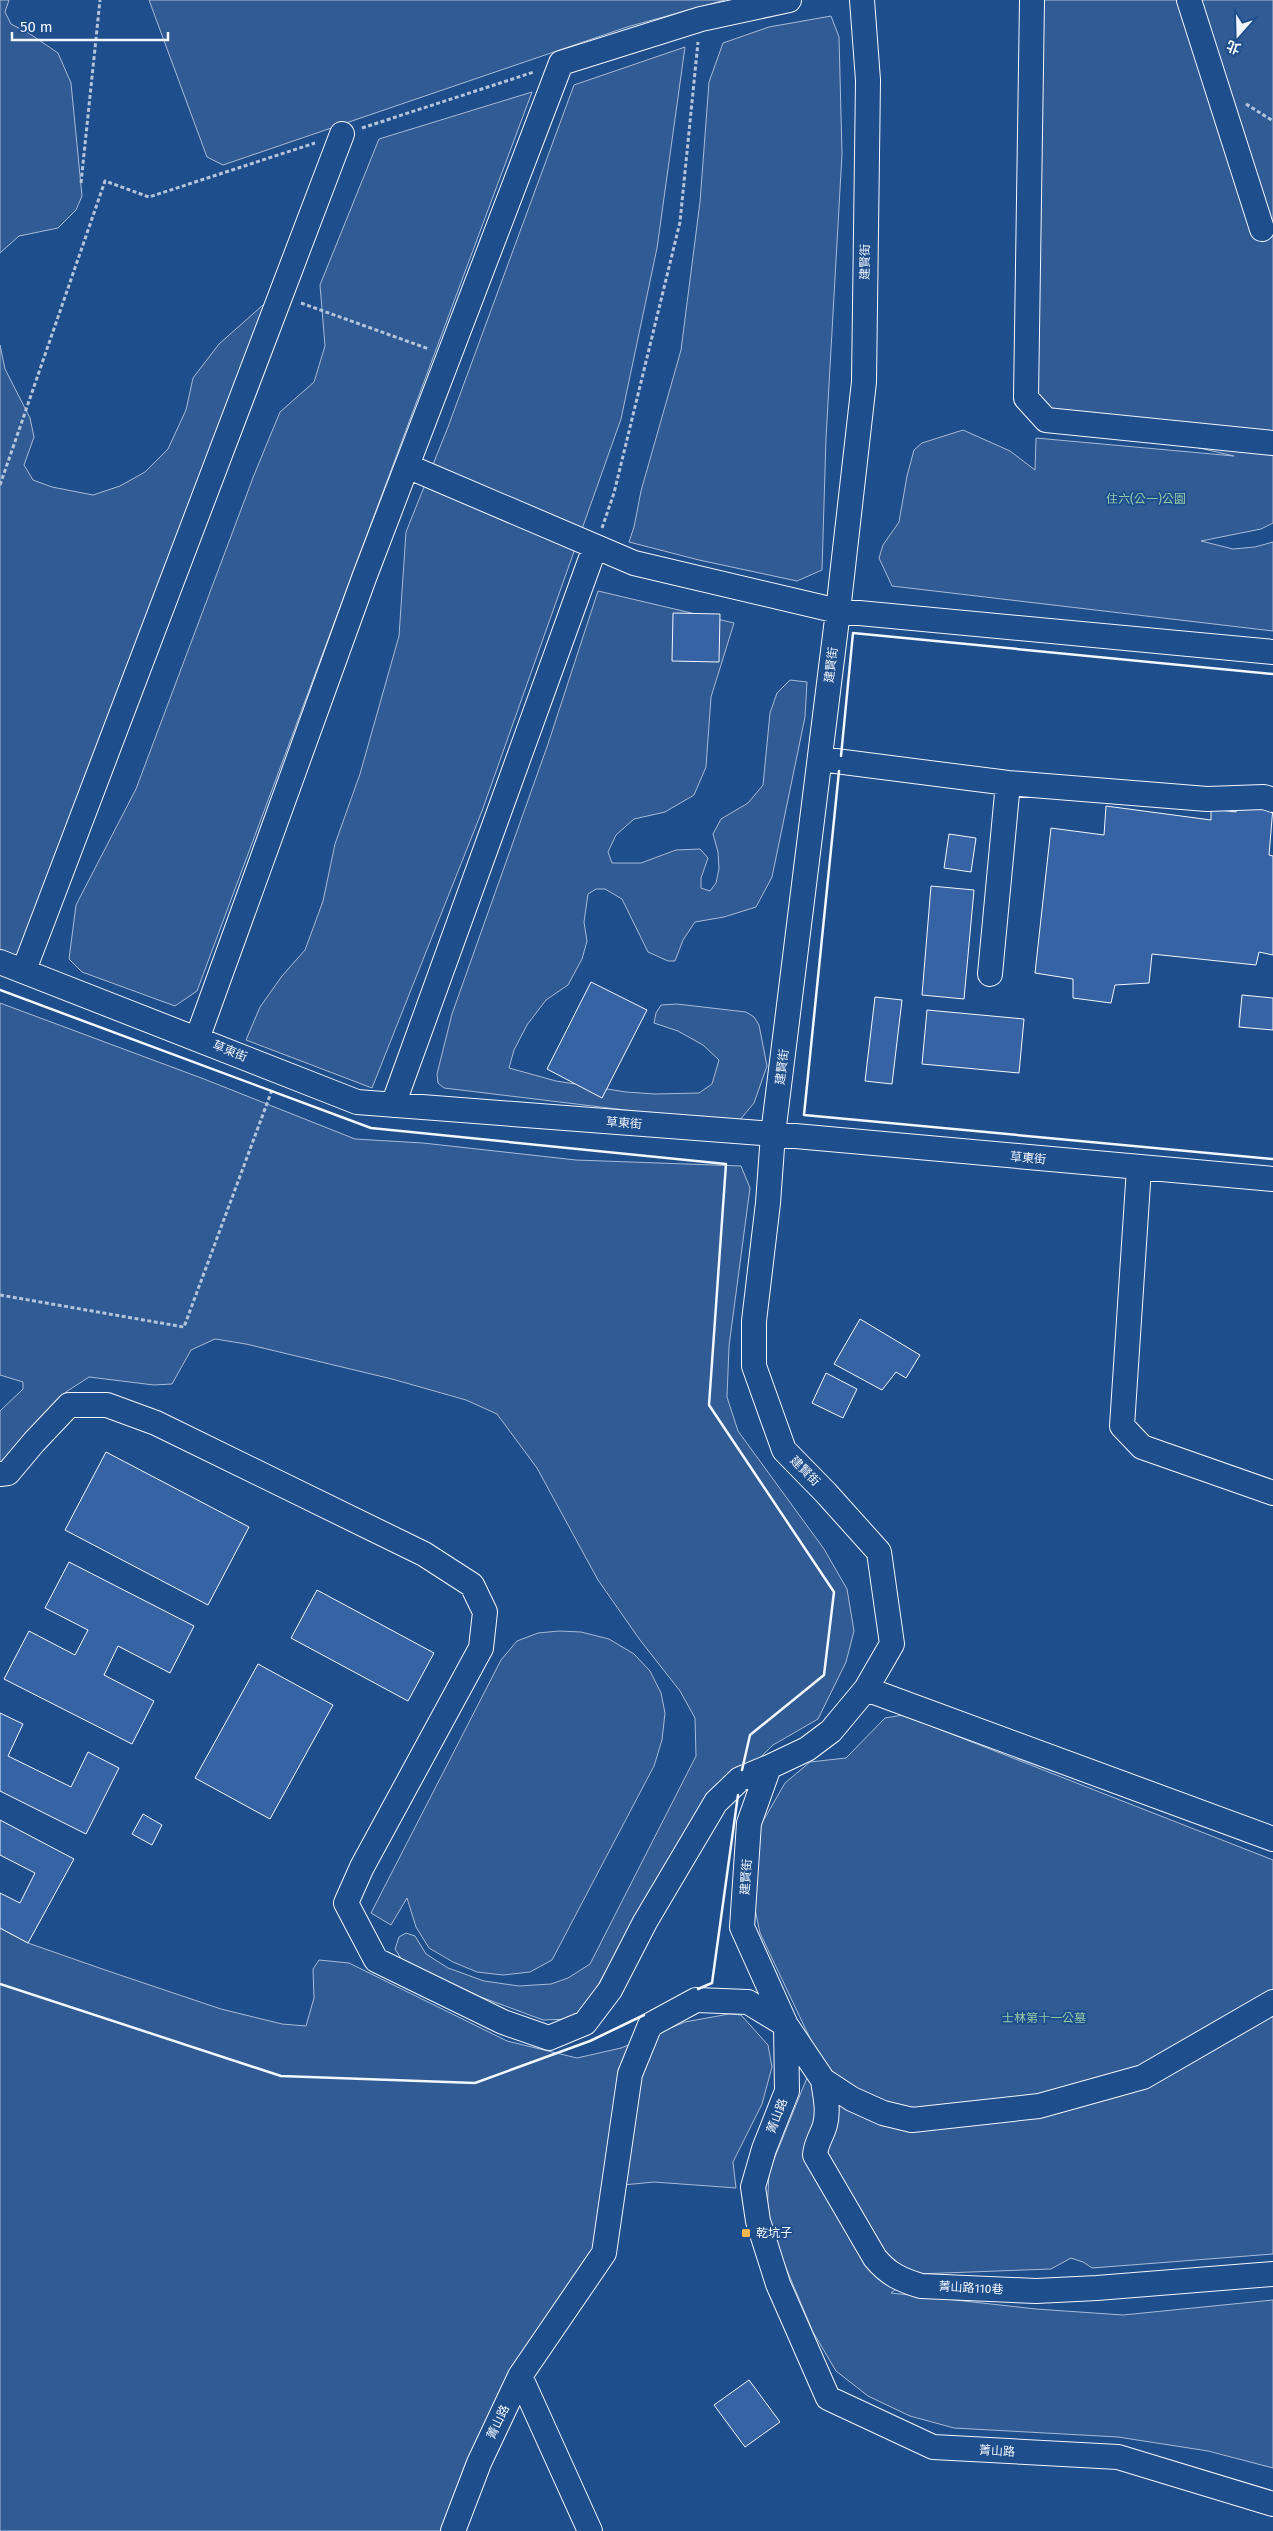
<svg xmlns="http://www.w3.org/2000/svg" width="1273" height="2531" font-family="'Fira Sans','Noto Sans TC',sans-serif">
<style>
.built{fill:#305b95;stroke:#a8bbd7}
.building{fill:#3563a3;stroke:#f2f6ff}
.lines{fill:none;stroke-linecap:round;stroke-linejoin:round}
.minor-casing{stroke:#f2f6ff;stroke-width:26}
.path{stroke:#b3c4dc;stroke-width:3;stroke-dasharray:4 2.5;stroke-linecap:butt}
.minor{stroke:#1f4e8c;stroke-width:24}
.wall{stroke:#f2f6ff;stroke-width:2.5}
.poi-dot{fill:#ffb74d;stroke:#1f4e8c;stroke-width:2}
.labels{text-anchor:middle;stroke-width:4;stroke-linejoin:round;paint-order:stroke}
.street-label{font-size:12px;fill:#f2f6ff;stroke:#1f4e8c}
.park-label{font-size:12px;fill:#97c8a6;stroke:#1f4e8c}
.poi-label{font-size:12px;fill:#f2f6ff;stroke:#1f4e8c;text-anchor:start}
</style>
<rect width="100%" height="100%" fill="#1f4e8c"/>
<path class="built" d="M0,0H9L5,12L11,24L30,34L58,53L71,83L82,196L76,210L58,228L19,236L0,253Z
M149,0H725L627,27L223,165L207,157Z
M1040,0H1273V523L1261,529L1201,541L1233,549L1255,547L1273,542V631L892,586L879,558L883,545L899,522L907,476L914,450L922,443L963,430L1010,451L1035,470L1036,438L1234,456L1035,410Z
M831,16L839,37L842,154L826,438L822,570L797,581L699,560L629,542L634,527L641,491L681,350L700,202L709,82L723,43L769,27Z
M685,47L657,248L621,419L482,811L372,1088L246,1040L260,1007L282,976L305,950L323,901L335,844L360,774L399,636L406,532L448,427L574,85Z
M532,92L197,991L175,1006L82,972L69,959L76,905L136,789L254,475L280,412L314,382L325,346L320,285L379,139Z
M263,305L270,306L24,952L14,956L0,950V345L5,369L30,418L34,437L24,465L33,480L52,487L93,495L120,486L145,472L168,449L186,410L193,378L219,344Z
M598,591L734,623L711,697L706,767L694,795L665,812L634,819L616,835L608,852L612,863H641L676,850L700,849L708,858L701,878V888L710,891L716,883L719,869L718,852L713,834L721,819L748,803L763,785L770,713L777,693L790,680L807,682L805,717L772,877L756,907L724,917L695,922L683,940L675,961H668L648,952L622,899L605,889H596L588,894L584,922L587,941L582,959L568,985L546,1000L527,1025L514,1050L509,1068L556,1081L626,1092L655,1094L699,1093L712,1084L719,1060L703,1045L678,1031L654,1023L656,1013L661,1005L677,1004L746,1012L754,1017L759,1025L767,1066L754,1103L739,1121L675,1116L444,1088L438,1083L437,1074L452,1014L548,744Z
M0,1003L204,1079L355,1139L423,1143L576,1160L741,1166L750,1188L729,1346L727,1397L738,1431L824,1549L847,1589L854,1631L846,1662L818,1719L773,1745L693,1823L588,2002L571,2019L543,2020L481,1997L402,1960L395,1949L399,1937L406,1933L415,1936L426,1954L448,1968L484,1981L519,1986L551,1984L568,1978L590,1964L696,1756L695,1718L680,1691L640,1640L598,1580L537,1468L497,1414L466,1400L392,1379L246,1344L215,1339L191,1350L172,1384L154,1385L89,1377L66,1392L28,1438L0,1463V1411L23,1389V1382L0,1375Z
M559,1631L581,1632L609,1639L634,1654L650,1671L661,1693L665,1713L662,1740L654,1766L552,1960L530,1972L503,1975L477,1972L453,1962L429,1948L416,1927L407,1898L391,1925L371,1913L501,1660L517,1641L538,1633Z
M903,1715L1273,1860V2254L1092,2268L1083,2262L1071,2258L1051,2269L917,2274L891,2293L1036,2309L1123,2315L1273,2300V2468L1208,2451L1118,2437L954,2428L910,2416L868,2396L836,2371L813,2332L779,2251L767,2214L769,2172L817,2053L760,1933L748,1876L759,1828L785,1783L810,1762L846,1758L885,1718Z
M0,1928L28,1943L108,1971L221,2009L282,2024L306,2026L314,1998L313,1969L319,1960L349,1963L507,2041L577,2058L621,2048L685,2022L729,2014L741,2015L768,2045L772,2067L762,2104L733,2162L736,2188L654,2182L603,2187L594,2246L514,2368L447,2531H0Z"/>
<path class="building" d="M673,613L720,614L719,662L672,661Z
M1238,801L1273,807L1269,855L1273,856V955L1259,952L1256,965L1152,954L1149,983L1115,985L1111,1003L1073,998V979L1035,973L1051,828L1104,835L1106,806L1211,820V809L1236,812Z
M949,834L976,838L971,872L944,868Z
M931,886L974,890L964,999L922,995Z
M591,982L647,1010L602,1098L547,1069Z
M1242,995L1273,998V1030L1239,1027Z
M875,997L902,1000L892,1084L865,1081Z
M927,1010L1024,1019L1019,1073L922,1064Z
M860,1319L920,1355L906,1378L896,1372L882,1390L834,1364Z
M826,1373L857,1389L843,1418L812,1403Z
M106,1452L249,1527L208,1605L65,1530Z
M69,1562L194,1626L170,1673L118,1646L104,1675L154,1701L132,1744L4,1679L29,1631L75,1655L88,1630L45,1608Z
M317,1590L434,1653L408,1701L291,1638Z
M258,1664L333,1705L270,1819L195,1778Z
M0,1713L23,1724L8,1756L71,1787L88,1752L119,1768L86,1834L0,1791Z
M143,1814L162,1825L152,1845L132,1834Z
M0,1820L74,1859L28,1943L0,1928V1893L20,1903L35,1873L0,1855Z
M749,2380L780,2422L745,2447L714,2405Z"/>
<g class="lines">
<defs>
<path id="minor" d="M862,0L868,80L864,382L838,611L773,1134L768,1203L754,1321V1366L784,1450L826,1493L879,1552L892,1644L866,1689L831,1731L807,1749L769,1767L749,1823L742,1927L786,2025L823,2080L852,2099L883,2113L912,2120L1039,2106L1143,2077L1273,2002
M1032,0L1026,398L1046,420L1273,443
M1189,0L1262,229
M407,466L634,563L838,611L1273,652
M820,759L1008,783L1207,799L1264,797L1273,800
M0,962L357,1102L773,1134L1273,1179
M24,970L342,134
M990,974L1008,783
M197,1039L364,578L561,63L701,19L789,0
M393,1105L595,547
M1139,1168L1122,1426L1142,1447L1273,1493
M0,1474L8,1473L34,1442L69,1405H107L156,1423L424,1554L472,1585L485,1612L481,1648L362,1867L346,1903L376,1960L503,2022L549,2038L585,2023L610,1990L645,1922L716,1802L740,1779L769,1767
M866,1689L1273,1839
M786,2025L787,2091L764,2149L753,2187L758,2221L778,2284L828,2398L933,2447L1118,2457L1273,2504
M823,2080C825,2095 829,2110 825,2125C822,2136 816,2142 815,2155L875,2258C888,2274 901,2280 921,2286L1036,2291L1097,2288L1273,2274
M520,2376L590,2531
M453,2531L479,2463L520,2376L604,2253L630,2074L650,2025L696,2000L748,2002L786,2025"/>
</defs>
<use href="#minor" class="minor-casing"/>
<path class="path" d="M1246,104L1273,121
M362,128L534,72
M81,183L100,0
M301,303L429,349
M0,485L105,181L149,197L315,143
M602,528L614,493L680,222L698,42
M0,1295L184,1327L272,1090"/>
<use href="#minor" class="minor"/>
<path class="wall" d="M841,756L853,633L1273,674
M839,771L804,1115L1273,1159
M0,990L371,1128L726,1164L709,1405L834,1592L824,1675L750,1735L742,1770
M0,1984L281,2076L475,2083L590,2041L644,2015
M698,1989L712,1983L738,1795"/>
</g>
<rect class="poi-dot" x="741" y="2228" width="10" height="10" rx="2.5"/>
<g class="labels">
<g class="street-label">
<text transform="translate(865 262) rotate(-89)" y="4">建賢街</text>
<text transform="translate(831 665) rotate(-83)" y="4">建賢街</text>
<text transform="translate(230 1051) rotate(22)" y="4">草東街</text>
<text transform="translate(782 1067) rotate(-83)" y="4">建賢街</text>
<text transform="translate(624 1123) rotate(4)" y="4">草東街</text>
<text transform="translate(1028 1158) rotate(5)" y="4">草東街</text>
<text transform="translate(805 1471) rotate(45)" y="4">建賢街</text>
<text transform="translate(746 1877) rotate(-86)" y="4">建賢街</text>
<text transform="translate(777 2116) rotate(-69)" y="4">菁山路</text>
<text transform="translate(971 2288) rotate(3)" y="4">菁山路110巷</text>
<text transform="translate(498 2422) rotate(-65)" y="4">菁山路</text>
<text transform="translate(997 2451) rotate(3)" y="4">菁山路</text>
</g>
<g class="park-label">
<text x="1146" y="503">住六(公一)公園</text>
<text x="1044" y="2022">士林第十一公墓</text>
</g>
<g class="poi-label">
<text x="756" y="2237">乾坑子</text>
</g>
</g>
<g transform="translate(1238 35) rotate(200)" stroke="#1f4e8c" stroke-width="4" paint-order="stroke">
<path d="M0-4L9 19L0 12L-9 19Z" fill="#f2f6ff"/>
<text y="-8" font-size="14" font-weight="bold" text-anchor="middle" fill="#f2f6ff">北</text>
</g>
<path d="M12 32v8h156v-8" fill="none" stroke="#f2f6ff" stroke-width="2.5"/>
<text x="20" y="32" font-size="15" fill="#f2f6ff" stroke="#1f4e8c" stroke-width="4" paint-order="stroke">50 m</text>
</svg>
